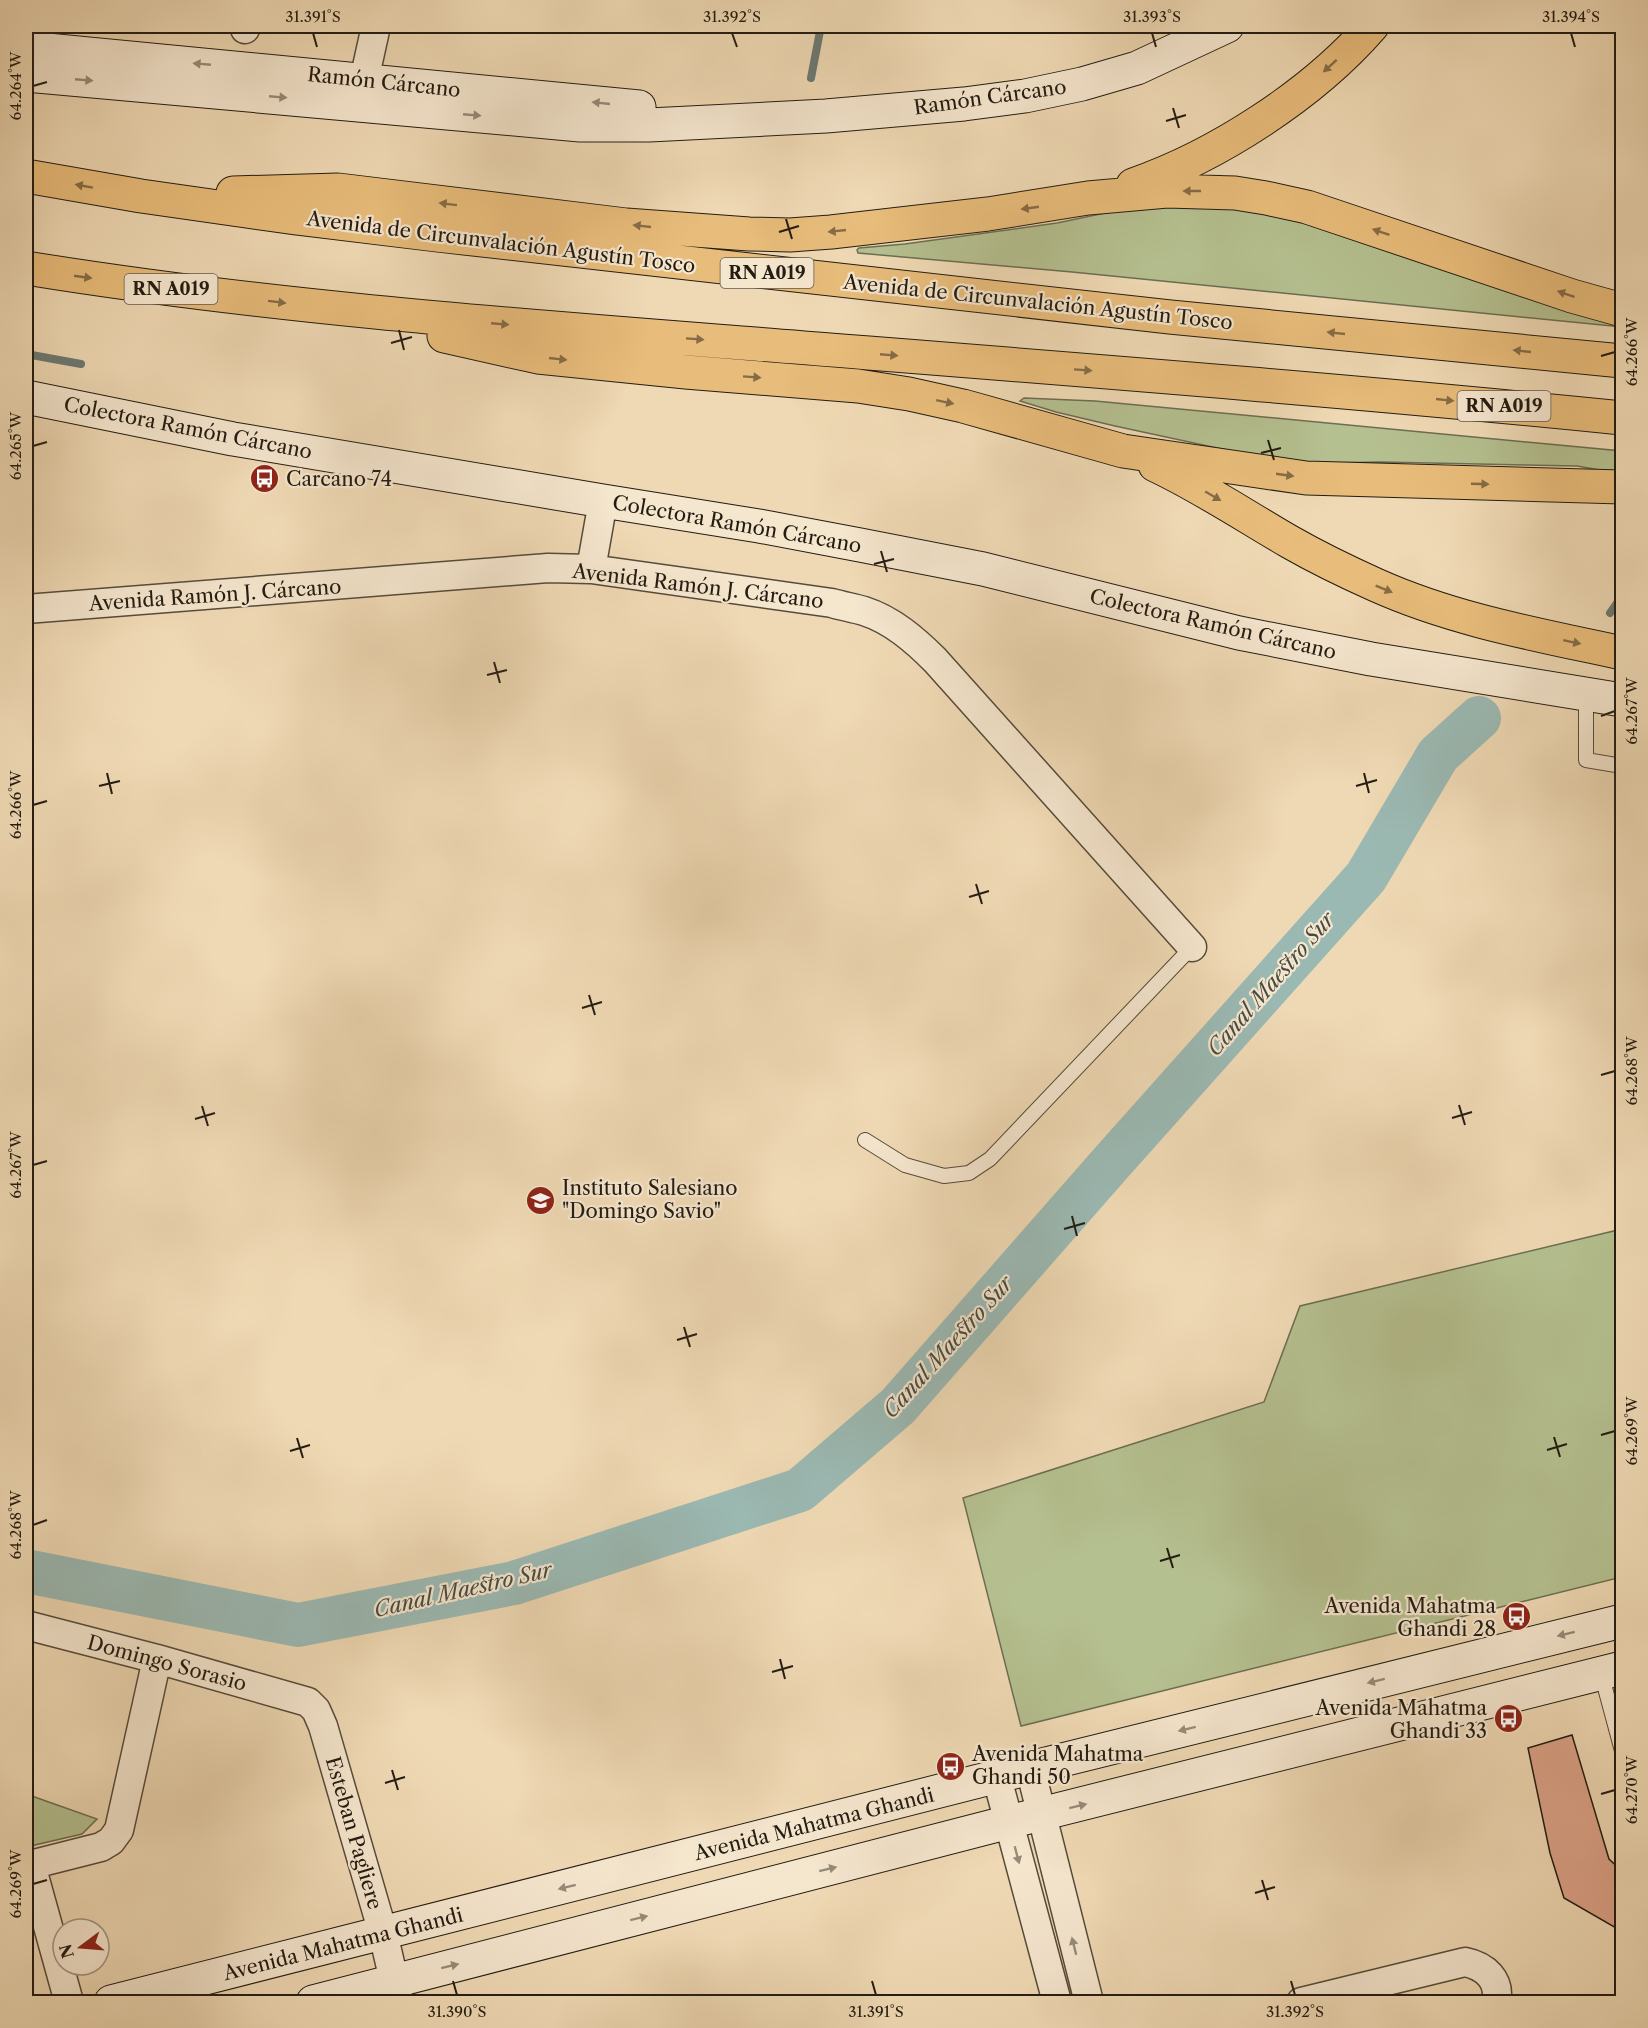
<svg xmlns="http://www.w3.org/2000/svg" width="1648" height="2028" font-family="'Libre Caslon Text',serif">
<style>
.green{fill:#b5c090;stroke:#6c6e51;stroke-width:1.5}
.lines{fill:none;stroke-linecap:round;stroke-linejoin:round}
.stream{stroke:#6b7a73;stroke-width:8}
.river{stroke:#9bb9b3;stroke-width:44}
.building{fill:#dca389;stroke:#231c12;stroke-width:1.5}
.service-casing{stroke:#564b3a;stroke-width:16}
.minor-casing{stroke:#564b3a;stroke-width:31}
.secondary-casing{stroke:#231c12;stroke-width:35}
.motorway-casing{stroke:#231c12;stroke-width:35}
.service{stroke:#f5e6ce;stroke-width:14}
.minor{stroke:#f5e6ce;stroke-width:28}
.secondary{stroke:#f5e6ce;stroke-width:33}
.motorway{stroke:#e8bc7a;stroke-width:33}
.oneway{fill:#968b79}
.oneway2{fill:#866c46}
.ticks{fill:none;stroke:#231c12;stroke-width:2}
.labels{text-anchor:middle;stroke-width:4.5;stroke-linejoin:round;paint-order:stroke}
.shield{fill:#f5e6ce;stroke:#62594a;stroke-width:1.5}
.shield-label{font-size:18px;font-weight:bold;fill:#231c12}
.street-label{font-size:20px;fill:#231c12;stroke:#f5e6ce}
.poi-label{font-size:20px;fill:#231c12;stroke:#f5e6ce;text-anchor:start}
.water-label{font-size:21px;font-style:italic;fill:#474b42;stroke:#f5e6ce}
.neatline{fill:none;stroke:#231c12;stroke-width:2}
.ticks-label{font-size:15px;text-anchor:middle;fill:#231c12}
</style>
<rect width="100%" height="100%" fill="#efd9b4"/>
<filter id="stains"><feTurbulence type="fractalNoise" baseFrequency=".00333" numOctaves="4"/><feColorMatrix values="0 0 0 0 .2 0 0 0 0 .09 0 0 0 0 .02 0 0 0 .5 -.17"/></filter>
<radialGradient id="worn" r=".72"><stop offset=".6" stop-color="#630" stop-opacity="0"/><stop offset="1" stop-color="#630" stop-opacity=".3"/></radialGradient>
<path class="green" d="M1134,207H1253L1622,323V327L1072,272L858,253L857,250L859,248L905,244L1057,223Z
M1024,398L1095,401L1622,451V474L1577,466L1381,462L1318,463L1259,457L1115,426L1056,412L1020,401Z
M1622,1229V1577L1021,1726L963,1498L1264,1402L1300,1306Z
M26,1794L97,1819L82,1834L26,1847Z"/>
<g class="lines">
<path class="stream" d="M811,78L821,26
M26,354L81,364
M1610,613L1622,596"/>
<path class="river" d="M26,1571L298,1625L514,1583L800,1490L898,1406L1111,1163L1366,877L1438,755L1479,718"/>
</g>
<path class="building" d="M1572,1735L1609,1859L1623,1872V1932L1564,1898L1550,1853L1528,1748Z"/>
<g class="lines">
<defs>
<path id="service" d="M1586,694V760L1622,766
M865,1140L905,1165L944,1176L969,1173L990,1159L1192,947
M1601,1673L1622,1751"/>
<path id="minor" d="M245,29L246,26
M359,103L376,26
M591,569L603,501
M26,609L548,568L591,569L832,603C842,606 854,608 864,611C892,620 915,640 935,660L1192,947
M26,1625L157,1659L308,1702L316,1710L323,1726L383,1933L399,2002
M1030,1768L1089,2002
M997,1778L1057,2002
M31,1865L69,2002
M26,1866L101,1847L111,1841L119,1830L157,1659
M1301,2002L1465,1962C1485,1966 1501,1980 1496,2002"/>
<path id="secondary" d="M26,48L639,107
M26,75L580,125H649L826,116L964,104L1025,96L1082,84L1137,68L1227,26
M26,397L233,439L603,501L759,526L860,545L983,569L1239,633L1371,659L1622,700
M111,2002L1030,1768L1622,1621
M313,2002L1009,1822L1622,1668"/>
<path id="motorway" d="M26,176L141,196L296,218L437,235L1170,317L1622,361
M1133,185C1217,156 1313,94 1372,26
M233,193L338,190L626,225L749,234L790,235L831,232L988,214L1088,198L1167,191L1235,193L1266,198L1307,207L1572,296L1622,310
M26,268C267,307 511,325 755,344C1044,367 1334,389 1622,418
M444,336L538,357L686,372L858,386L909,394L963,406L1123,451L1306,478L1622,487
M1155,465C1202,487 1245,516 1290,542C1318,558 1347,572 1376,585C1454,620 1539,635 1622,653"/>
</defs>
<use href="#service" class="service-casing"/>
<use href="#minor" class="minor-casing"/>
<use href="#secondary" class="secondary-casing"/>
<use href="#motorway" class="motorway-casing"/>
<use href="#service" class="service"/>
<use href="#minor" class="minor"/>
<use href="#secondary" class="secondary"/>
<use href="#motorway" class="motorway"/>
</g>
<defs><path id="oneway-solid" d="M-6-.8H1V-3.2L6.5 0L1 3.2V.8H-6Z" transform="scale(1.5)"/></defs>
<g class="oneway">
<use href="#oneway-solid" transform="translate(202 64) rotate(-175)"/>
<use href="#oneway-solid" transform="translate(84 80) rotate(5)"/>
<use href="#oneway-solid" transform="translate(278 97) rotate(5)"/>
<use href="#oneway-solid" transform="translate(601 103) rotate(-174)"/>
<use href="#oneway-solid" transform="translate(472 115) rotate(5)"/>
<use href="#oneway-solid" transform="translate(1566 1634) rotate(166)"/>
<use href="#oneway-solid" transform="translate(1376 1681) rotate(166)"/>
<use href="#oneway-solid" transform="translate(1187 1729) rotate(166)"/>
<use href="#oneway-solid" transform="translate(1078 1806) rotate(-14)"/>
<use href="#oneway-solid" transform="translate(1017 1855) rotate(75)"/>
<use href="#oneway-solid" transform="translate(828 1869) rotate(-14)"/>
<use href="#oneway-solid" transform="translate(567 1887) rotate(166)"/>
<use href="#oneway-solid" transform="translate(639 1918) rotate(-14)"/>
<use href="#oneway-solid" transform="translate(1074 1946) rotate(-104)"/>
<use href="#oneway-solid" transform="translate(450 1966) rotate(-14)"/>
</g>
<g class="oneway2">
<use href="#oneway-solid" transform="translate(1330 66) rotate(138)"/>
<use href="#oneway-solid" transform="translate(84 186) rotate(-170)"/>
<use href="#oneway-solid" transform="translate(1192 191) rotate(180)"/>
<use href="#oneway-solid" transform="translate(448 204) rotate(-173)"/>
<use href="#oneway-solid" transform="translate(1030 208) rotate(172)"/>
<use href="#oneway-solid" transform="translate(642 226) rotate(-174)"/>
<use href="#oneway-solid" transform="translate(837 231) rotate(174)"/>
<use href="#oneway-solid" transform="translate(1381 232) rotate(-161)"/>
<use href="#oneway-solid" transform="translate(83 277) rotate(8)"/>
<use href="#oneway-solid" transform="translate(1566 294) rotate(-161)"/>
<use href="#oneway-solid" transform="translate(277 302) rotate(7)"/>
<use href="#oneway-solid" transform="translate(500 324) rotate(5)"/>
<use href="#oneway-solid" transform="translate(1336 333) rotate(-174)"/>
<use href="#oneway-solid" transform="translate(695 339) rotate(4)"/>
<use href="#oneway-solid" transform="translate(1522 351) rotate(-174)"/>
<use href="#oneway-solid" transform="translate(889 355) rotate(5)"/>
<use href="#oneway-solid" transform="translate(558 359) rotate(6)"/>
<use href="#oneway-solid" transform="translate(1083 370) rotate(4)"/>
<use href="#oneway-solid" transform="translate(752 377) rotate(4)"/>
<use href="#oneway-solid" transform="translate(1445 400) rotate(6)"/>
<use href="#oneway-solid" transform="translate(945 402) rotate(12)"/>
<use href="#oneway-solid" transform="translate(1285 475) rotate(8)"/>
<use href="#oneway-solid" transform="translate(1480 484) rotate(2)"/>
<use href="#oneway-solid" transform="translate(1213 496) rotate(30)"/>
<use href="#oneway-solid" transform="translate(1384 589) rotate(22)"/>
<use href="#oneway-solid" transform="translate(1572 642) rotate(12)"/>
</g>
<path class="ticks" d="M313,33L317,47M732,33L737,47M1152,33L1156,47M1571,33L1575,47M33,86L47,82M1173,108L1179,128M1166,121L1186,115M786,219L792,239M779,232L799,226M399,330L404,350M391,343L412,337M1601,356L1615,352M1268,440L1274,460M33,446L47,442M1261,453L1281,448M881,551L887,572M874,564L894,559M494,662L500,683M487,675L507,670M1601,716L1615,711M107,773L112,794M1364,773L1369,793M99,786L120,781M1356,786L1377,780M33,805L47,801M976,884L982,904M969,897L989,891M589,995L595,1015M582,1008L602,1002M1601,1075L1615,1071M1459,1105L1465,1125M202,1106L208,1126M1452,1118L1472,1112M195,1119L215,1113M33,1165L47,1161M1072,1216L1077,1236M1064,1229L1085,1223M684,1327L690,1347M677,1340L697,1334M1601,1435L1615,1431M1554,1437L1560,1457M297,1438L303,1458M1547,1450L1567,1444M290,1451L310,1445M33,1525L47,1520M1167,1548L1173,1568M1160,1561L1180,1555M780,1659L785,1679M772,1672L793,1666M392,1770L398,1790M385,1783L405,1777M1601,1794L1615,1790M1262,1880L1268,1900M33,1884L47,1880M1255,1893L1275,1887M453,1981L457,1995M872,1981L876,1995M1291,1981L1295,1995"/>
<defs>
<symbol id="bus-disc" viewBox="-11 -11 22 22"><circle r="9.5" fill="#8f2418" stroke="#f5e6ce"/><path d="M-5-6H5V4H4V6H2V4H-2V6H-4V4H-5ZM-3.5-4V0h7V-4ZM-3.5 1.2v1.5H-2V1.2ZM2 1.2v1.5H3.5V1.2Z" fill="#fff"/></symbol>
<symbol id="university-disc" viewBox="-11 -11 22 22"><circle r="9.5" fill="#8f2418" stroke="#f5e6ce"/><path d="M0-5L7-2L0 1L-7-2ZM-4 1L0 2.5L4 1V4Q0 6-4 4Z" fill="#fff"/></symbol>
</defs>
<g fill-rule="evenodd">
<use href="#bus-disc" x="248" y="462" width="33" height="33"/>
<use href="#university-disc" x="524" y="1184" width="33" height="33"/>
<use href="#bus-disc" x="1500" y="1600" width="33" height="33"/>
<use href="#bus-disc" x="1492" y="1702" width="33" height="33"/>
<use href="#bus-disc" x="934" y="1750" width="33" height="33"/>
</g>
<g class="labels">
<g class="shield">
<rect x="720.5" y="258" width="93" height="30" rx="4.5"/>
<rect x="124.5" y="274" width="93" height="30" rx="4.5"/>
<rect x="1457.5" y="391" width="93" height="30" rx="4.5"/>
</g>
<g class="shield-label">
<text x="767" y="279">RN A019</text>
<text x="171" y="295">RN A019</text>
<text x="1504" y="412">RN A019</text>
</g>
<g class="street-label">
<text transform="translate(384 82) rotate(6)" y="7">Ramón Cárcano</text>
<text transform="translate(990 97) rotate(-8)" y="7">Ramón Cárcano</text>
<text transform="translate(501 242) rotate(7)" y="7">Avenida de Circunvalación Agustín Tosco</text>
<text transform="translate(1038 302) rotate(6)" y="7">Avenida de Circunvalación Agustín Tosco</text>
<text transform="translate(188 428) rotate(11)" y="7">Colectora Ramón Cárcano</text>
<text transform="translate(737 524) rotate(10)" y="7">Colectora Ramón Cárcano</text>
<text transform="translate(698 586) rotate(7)" y="7">Avenida Ramón J. Cárcano</text>
<text transform="translate(215 595) rotate(-4)" y="7">Avenida Ramón J. Cárcano</text>
<text transform="translate(1213 624) rotate(13)" y="7">Colectora Ramón Cárcano</text>
<text transform="translate(167 1663) rotate(15)" y="7">Domingo Sorasio</text>
<text transform="translate(814 1824) rotate(-14)" y="7">Avenida Mahatma Ghandi</text>
<text transform="translate(354 1833) rotate(74)" y="7">Esteban Pagliere</text>
<text transform="translate(343 1944) rotate(-14)" y="7">Avenida Mahatma Ghandi</text>
</g>
<g class="poi-label">
<text x="286" y="486">Carcano 74</text>
<text x="562" y="1195">Instituto Salesiano<tspan x="562" dy="23">"Domingo Savio"</tspan></text>
<text x="1496" y="1613" text-anchor="end">Avenida Mahatma<tspan x="1496" dy="23">Ghandi 28</tspan></text>
<text x="1487" y="1715" text-anchor="end">Avenida Mahatma<tspan x="1487" dy="23">Ghandi 33</tspan></text>
<text x="972" y="1761">Avenida Mahatma<tspan x="972" dy="23">Ghandi 50</tspan></text>
</g>
<g class="water-label">
<text transform="translate(1271 984) rotate(-49)" y="7">Canal Maestro Sur</text>
<text transform="translate(948 1347) rotate(-48)" y="7">Canal Maestro Sur</text>
<text transform="translate(463 1590) rotate(-13)" y="7">Canal Maestro Sur</text>
</g>
</g>
<rect width="1648" height="2028" fill="none" stroke="#efd9b4" stroke-width="66"/>
<g transform="translate(81 1947) rotate(254)"><circle r="28" fill="#f5e6ce" stroke="#a19583" stroke-width="1.5"/>
<path d="M0-4.5L10 22L0 15L-10 22Z" fill="#8f2418"/>
<text y="-9" font-size="16" font-weight="bold" text-anchor="middle" fill="#231c12">N</text>
</g>
<rect x="33" y="33" width="1582" height="1962" class="neatline"/>
<g class="ticks-label">
<text x="313" y="22">31.391°S</text>
<text x="732" y="22">31.392°S</text>
<text x="1152" y="22">31.393°S</text>
<text x="1571" y="22">31.394°S</text>
<text transform="translate(16 86) rotate(-90)" y="5">64.264°W</text>
<text transform="translate(1632 352) rotate(-90)" y="5">64.266°W</text>
<text transform="translate(16 446) rotate(-90)" y="5">64.265°W</text>
<text transform="translate(1632 711) rotate(-90)" y="5">64.267°W</text>
<text transform="translate(16 805) rotate(-90)" y="5">64.266°W</text>
<text transform="translate(1632 1071) rotate(-90)" y="5">64.268°W</text>
<text transform="translate(16 1165) rotate(-90)" y="5">64.267°W</text>
<text transform="translate(1632 1431) rotate(-90)" y="5">64.269°W</text>
<text transform="translate(16 1525) rotate(-90)" y="5">64.268°W</text>
<text transform="translate(1632 1790) rotate(-90)" y="5">64.270°W</text>
<text transform="translate(16 1884) rotate(-90)" y="5">64.269°W</text>
<text x="457" y="2017">31.390°S</text>
<text x="876" y="2017">31.391°S</text>
<text x="1295" y="2017">31.392°S</text>
</g>
<rect width="100%" height="100%" filter="url(#stains)"/>
<rect width="100%" height="100%" fill="url(#worn)"/>
</svg>
